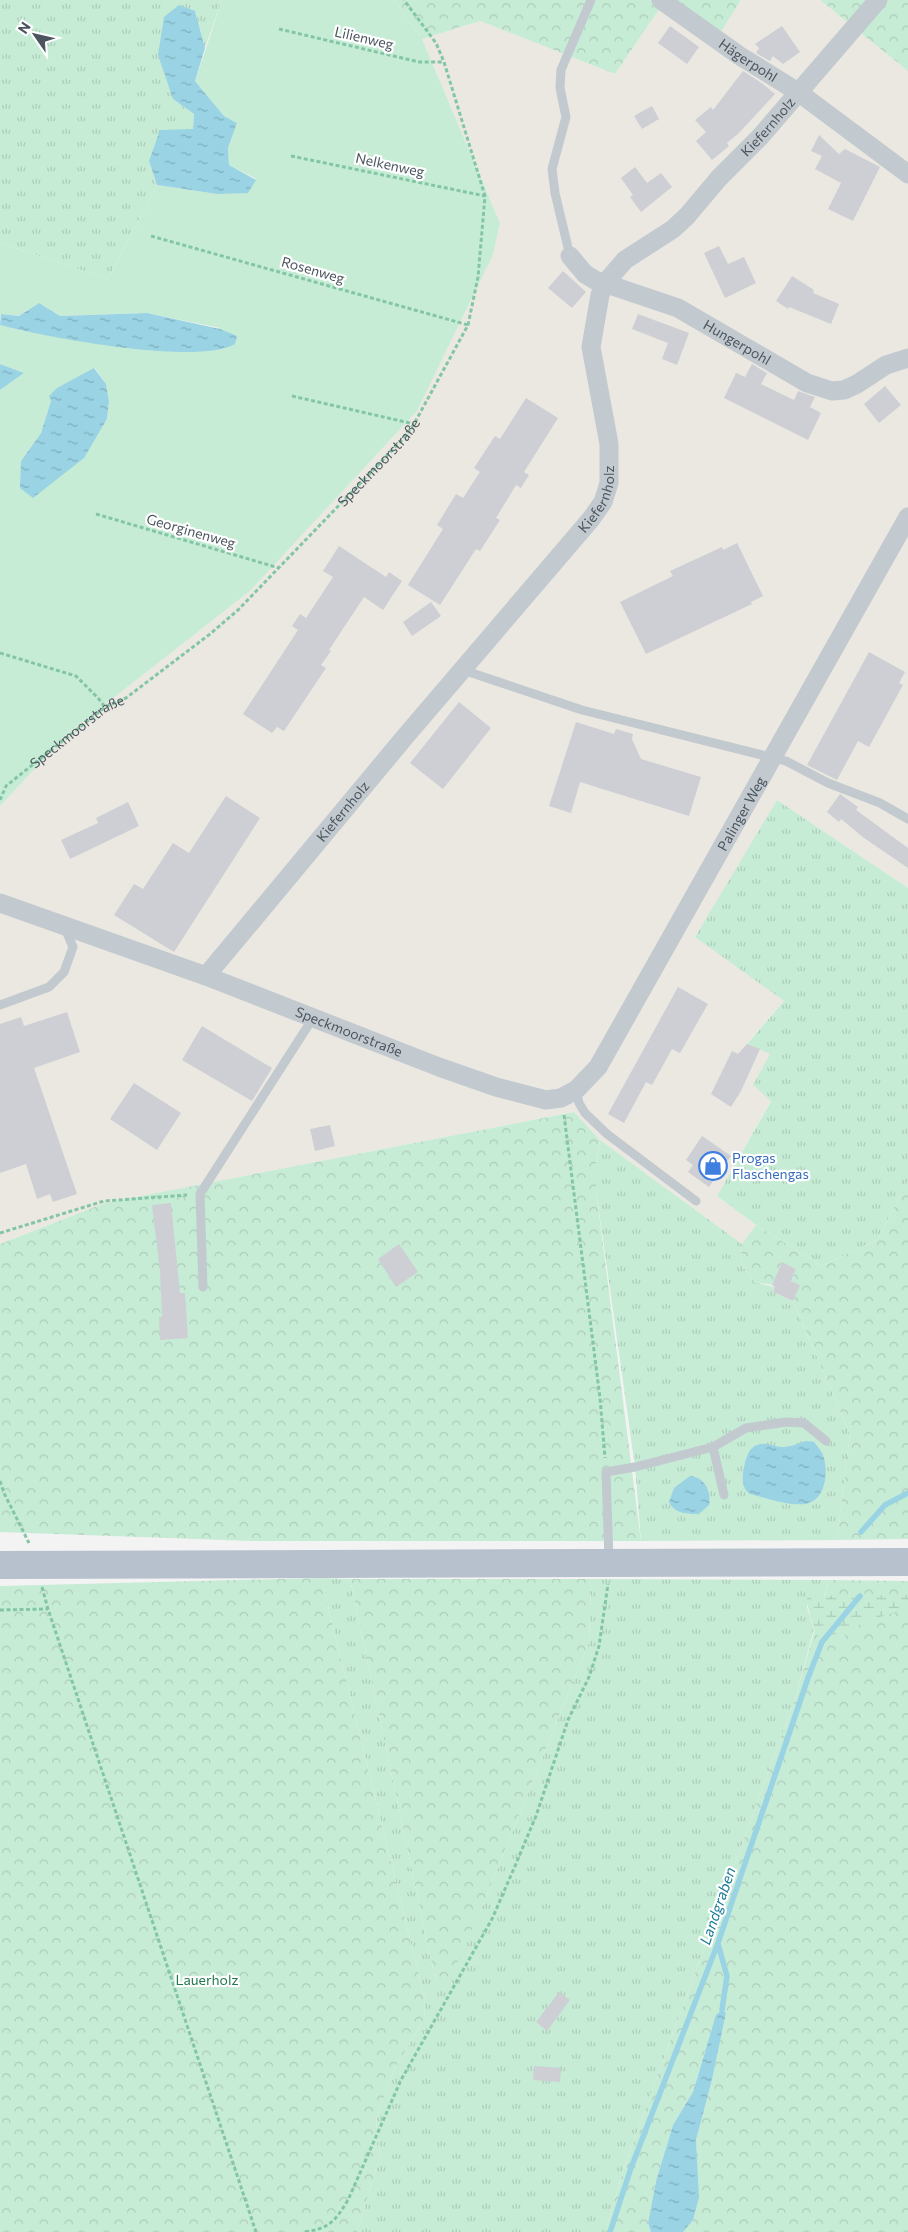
<svg xmlns="http://www.w3.org/2000/svg" width="908" height="2232" font-family="Commissioner,sans-serif">
<style>
.commercial{fill:#eae8e1}
.grass{fill:url(#grass-tufts)}
.forest{fill:url(#forest-crowns)}
.wetland{fill:url(#wetland-marsh)}
.green{fill:#c7ecd6;fill-rule:evenodd}
.water{fill:url(#water-ripples)}
.lines{fill:none;stroke-linecap:round;stroke-linejoin:round}
.stream{stroke:#99d3e4;stroke-width:5.5}
.building{fill:#cdcfd4}
.path{stroke:#83c6a6;stroke-width:3;stroke-dasharray:4 2.5;stroke-linecap:butt}
.service{stroke:#c2c9cf;stroke-width:9}
.minor{stroke:#c2c9cf;stroke-width:19}
.primary{stroke:#b6c1cd;stroke-width:28}
.labels{text-anchor:middle;stroke-width:4.5;stroke-linejoin:round;paint-order:stroke}
.street-label{font-size:14px;fill:#4c555e;stroke:#fff}
.shop-label{font-size:14px;fill:#366cbe;stroke:#fff;text-anchor:start}
.park-label{font-size:14px;fill:#23794f;stroke:#fff}
.water-label{font-size:15px;font-style:italic;fill:#1c7d99;stroke:#fff}
</style>
<defs>
<pattern id="grass-tufts" width="24" height="20" patternUnits="userSpaceOnUse" patternTransform="scale(1.25)"><rect width="24" height="20" fill="#c7ecd6"/><path d="M3 7l-1-3M5 7V3M7 7l1-3M15 17l-1-3M17 17v-4M19 17l1-3" fill="none" stroke="#adccba"/></pattern>
<pattern id="forest-crowns" width="20" height="18" patternUnits="userSpaceOnUse" patternTransform="scale(1.25)"><rect width="20" height="18" fill="#c7ecd6"/><path d="M2 6a3 3 0 1 1 6 0M12 15a3 3 0 1 1 6 0" fill="none" stroke="#adccba"/></pattern>
<pattern id="wetland-marsh" width="20" height="14" patternUnits="userSpaceOnUse" patternTransform="scale(1.25)"><rect width="20" height="14" fill="#c7ecd6"/><path d="M1 5h8M5 5V1M11 12h8M15 12V8" fill="none" stroke="#adccba"/></pattern>
<pattern id="water-ripples" width="26" height="14" patternUnits="userSpaceOnUse" patternTransform="scale(1.25)"><rect width="26" height="14" fill="#99d3e4"/><path d="M2 4q2-2 4 0t4 0M15 11q2-2 4 0t4 0" fill="none" stroke="#7faebc"/></pattern>
</defs>
<rect width="100%" height="100%" fill="#f4f3f3"/>
<path class="commercial" d="M741,0H820L908,71V888L777,800L696,937L784,1001L747,1043L770,1054L771,1100L717,1196L756,1225L742,1244L600,1140L574,1112L105,1203L0,1244V806L66,735L250,591L417,411L493,255L500,223L422,39L480,21L615,74L660,8L717,38Z"/>
<path class="grass" d="M0,0H222L205,48L195,11L173,99L194,114L193,130L149,161L157,185L108,279L0,243Z
M777,800L908,888V1181L878,1239L822,1266L756,1225L717,1196L771,1101L753,1085L770,1054L747,1044L784,1001L695,937Z
M600,1140L742,1244L741,1264L754,1282L775,1287L773,1292L793,1301L850,1434L837,1540L641,1541L635,1467L596,1190V1164Z
M321,1578L350,1579L433,1969L437,1979L481,1909L589,1642L591,1579L829,1580L824,1596H809L807,1607L814,1629L795,1699L625,2165L605,2232H357L380,2156L376,2119L394,2070L424,2019L425,2000Z"/>
<path class="forest" d="M394,0H741L717,38L660,8L615,74L480,21L422,39Z
M820,0H908V71Z
M574,1112L600,1140L596,1164V1190L641,1541H251L0,1532V1244L105,1203Z
M908,1181V1539L837,1540L850,1434L793,1301L799,1285L791,1281L796,1269L782,1263L772,1285L754,1282L741,1264L742,1244L756,1225L822,1266L878,1239Z
M321,1578L425,2000L424,2019L394,2070L376,2119L380,2156L357,2232H0V1586Z
M350,1579H591L589,1642L481,1909L451,1977L442,1981L437,1979L433,1969Z
M829,1580L908,1581V2232H683L693,2220L697,2178L696,2140L712,2080L726,2013L705,2051L693,2092L673,2125L656,2181L648,2223L651,2232H605L625,2165L795,1699Z"/>
<path class="wetland" d="M908,1595V1607L903,1610L863,1622L836,1642H822L814,1629L806,1600L809,1596Z"/>
<path class="green" d="M222,0H394L422,39L500,223L493,255L417,411L250,591L66,735L0,806V390L24,373L0,364V325L21,330L106,345L220,328L147,313L60,316L39,303L19,316L1,314L0,321V243L108,279L157,185L217,194L256,179L229,165L228,148L237,123L224,116L195,81ZM95,368L106,384L109,401L107,419L96,437L21,461L41,433L51,401Z"/>
<path class="water" d="M179,5L195,11L205,48L195,81L224,116L237,123L228,148L229,165L256,180L248,193L217,194L157,185L149,161L160,130L193,129L194,114L173,99L158,55L164,17Z
M39,303L60,316L147,313L220,329L237,336L235,344C197,366 45,337 0,325L1,314L19,316Z
M0,364L24,373L0,390Z
M94,368L106,384L109,401L107,419L84,458L33,498L20,488L21,461L41,433L51,401L49,396L57,388Z
M806,1441L814,1442C817,1446 821,1450 823,1455C829,1471 826,1501 805,1504C788,1506 766,1498 750,1494C743,1489 742,1481 743,1473C746,1458 748,1442 767,1444C773,1445 778,1447 783,1447C791,1447 799,1443 806,1441Z
M690,1476C704,1477 712,1491 709,1505L699,1514C687,1514 675,1514 669,1502L674,1488Z
M722,2010L726,2013L712,2080L696,2140L699,2197L693,2220L683,2232H651L648,2223L656,2181L673,2125L693,2092L716,2015Z"/>
<g class="lines">
<path class="stream" d="M861,1532L885,1505L908,1493
M718,1944L727,1976L722,2010
M610,2232L631,2168L718,1943L808,1678L822,1642L860,1596"/>
</g>
<path class="building" d="M670,26L699,47L687,64L658,43Z
M782,26L800,52L783,64L773,56L770,61L756,53L759,48L755,44Z
M743,71L763,84L775,94L739,133L727,143L729,146L712,160L696,141L706,132L695,120L711,107L713,110Z
M652,106L659,119L642,129L634,116Z
M819,135L839,154L845,149L880,167L853,221L828,209L841,183L815,169L822,156L811,151Z
M635,167L647,183L661,173L672,187L641,212L630,197L633,195L621,178Z
M719,246L728,264L744,257L756,283L725,298L704,253Z
M563,271L586,292L572,308L548,288Z
M792,276L814,290L813,293L839,304L831,324L789,307L788,309L776,301Z
M638,314L689,333L677,365L662,359L668,343L632,329Z
M752,364L767,373L761,384L794,400L798,391L815,397L810,407L821,413L808,440L724,398L736,373L745,377Z
M885,386L901,405L879,423L864,404Z
M526,398L558,418L524,472L529,475L521,488L516,485L496,518L500,520L480,551L476,549L440,605L408,585L443,529L437,525L456,494L463,498L480,472L474,468L495,436L500,439Z
M737,543L763,596L751,602L752,604L646,654L620,602L673,576L670,571L722,547L723,550Z
M339,546L386,577L389,572L402,581L383,610L364,597L329,650L331,651L321,665L326,668L284,731L277,727L272,733L243,714L298,630L292,626L300,614L306,618L333,577L323,571Z
M431,602L441,616L412,636L403,622Z
M869,652L905,672L899,683L903,685L869,747L858,741L837,780L807,765Z
M459,702L491,728L443,789L410,763Z
M576,722L614,734L616,729L633,734L632,739L641,759L701,777L689,816L580,782L571,813L549,806Z
M840,794L858,807L856,810L908,848V868L864,838L841,819L839,822L827,812Z
M226,796L260,818L174,952L114,915L134,884L143,889L173,843L189,853Z
M128,802L139,826L70,859L61,840L98,823L96,818Z
M678,987L708,1004L680,1053L672,1049L652,1085L646,1082L624,1123L608,1114Z
M67,1012L80,1052L34,1068L77,1194L53,1202L50,1194L37,1199L26,1164L0,1173V1024L21,1017L24,1026Z
M202,1026L272,1068L252,1101L182,1060Z
M747,1044L760,1049L741,1091L731,1107L711,1094L732,1051L738,1054Z
M134,1083L181,1113L157,1150L110,1119Z
M330,1125L335,1146L315,1151L310,1129Z
M702,1136L731,1156L709,1187L688,1172L693,1165L686,1160Z
M171,1203L180,1293H185L188,1338L160,1340L159,1317H162L160,1271L152,1205Z
M399,1244L418,1272L396,1287L378,1259Z
M782,1262L796,1269L791,1281L800,1285L793,1301L773,1292L775,1287L772,1285Z
M559,1992L570,2000L547,2031L536,2022Z
M534,2066L561,2068L560,2082L533,2080Z"/>
<g class="lines">
<g class="path">
<path d="M279,29L419,62H444"/>
<path d="M291,156L485,196"/>
<path d="M151,236L468,325"/>
<path d="M292,396L414,424"/>
<path d="M96,514L279,568"/>
<path d="M0,653L76,676L98,698L105,707"/>
<path id="s1" d="M0,800L6,786L105,707L126,698L210,634L238,610L403,439L414,424L468,325L478,277L485,196L444,62L436,43L404,0"/>
<path d="M564,1115L600,1398L605,1458"/>
<path d="M0,1233L104,1201L187,1195"/>
<path d="M0,1481L4,1493L29,1543"/>
<path d="M42,1587L48,1609L256,2232"/>
<path d="M0,1610L48,1609"/>
<path d="M305,2232C330,2228 335,2221 348,2200L401,2080L492,1919L515,1866L536,1816L568,1720L589,1677L599,1646L608,1584"/>
</g>
<path class="service" d="M570,256L555,193L552,169L566,117L560,88L561,70L591,0
M463,670L582,710L786,761L828,783L880,803L908,819
M0,1005L49,987L64,972L73,947L64,926
M576,1090L579,1103L585,1113L607,1134L696,1201
M203,1287L200,1194L313,1018
M713,1447L746,1428L786,1422L804,1423L826,1441
M609,1560L606,1472L635,1467L713,1447L724,1495"/>
<g class="minor">
<path id="s2" d="M661,0L740,56L798,92L908,174"/>
<path id="s3" d="M570,256L585,274L595,280L678,308L807,383L832,391L844,390L857,384L886,365L908,358"/>
<path id="s4" d="M0,903L206,976L439,1067L496,1087L546,1100L561,1098L576,1090L598,1067C702,885 805,701 908,517"/>
<path id="s5" d="M206,976L404,738L591,519L603,502L609,483V444L591,347L600,295L605,283L625,260L673,229L687,216L719,178L760,137L878,0"/>
</g>
<path class="primary" d="M0,1565L908,1562"/>
</g>
<defs>
<symbol id="shop-ring" viewBox="-11 -11 22 22"><circle r="9.5" fill="#fff" stroke="#3f7fe0" stroke-width="1.5"/><path d="M-5-2.5h2.3a2.7 3.5 0 0 1 5.4 0H5L5.5 6h-11ZM-1.5-2.5h3a1.5 2.3 0 0 0-3 0Z" fill="#3f7fe0"/></symbol>
</defs>
<g fill-rule="evenodd">
<use href="#shop-ring" x="697" y="1150" width="32" height="32"/>
</g>
<g class="labels">
<g class="street-label">
<text transform="translate(364 38) rotate(13)" y="5">Lilienweg</text>
<text dy="5" stroke="none"><textPath href="#s2" startOffset="106">Hägerpohl</textPath></text>
<text dy="5" stroke="none"><textPath href="#s5" startOffset="1069">Kiefernholz</textPath></text>
<text transform="translate(390 165) rotate(12)" y="5">Nelkenweg</text>
<text transform="translate(313 270) rotate(16)" y="5">Rosenweg</text>
<text dy="5" stroke="none"><textPath href="#s3" startOffset="191">Hungerpohl</textPath></text>
<text dy="5" stroke="none"><textPath href="#s1" startOffset="511">Speckmoorstraße</textPath></text>
<text dy="5" stroke="none"><textPath href="#s5" startOffset="619">Kiefernholz</textPath></text>
<text transform="translate(191 531) rotate(16)" y="5">Georginenweg</text>
<text dy="5" stroke="none"><textPath href="#s1" startOffset="105">Speckmoorstraße</textPath></text>
<text dy="5" stroke="none"><textPath href="#s5" startOffset="214">Kiefernholz</textPath></text>
<text dy="5" stroke="none"><textPath href="#s4" startOffset="936">Palinger Weg</textPath></text>
<text dy="5" stroke="none"><textPath href="#s4" startOffset="372">Speckmoorstraße</textPath></text>
</g>
<g class="shop-label">
<text x="732" y="1163">Progas<tspan x="732" dy="16">Flaschengas</tspan></text>
</g>
<g class="park-label">
<text x="207" y="1985">Lauerholz</text>
</g>
<g class="water-label">
<text transform="translate(718 1906) rotate(-71)" y="5">Landgraben</text>
</g>
</g>
<g transform="translate(35 35) rotate(304)" stroke="#ffffff" stroke-width="4" paint-order="stroke">
<path d="M0-4L9 19L0 12L-9 19Z" fill="#4c555e"/>
<text y="-8" font-size="14" font-weight="bold" text-anchor="middle" fill="#4c555e">N</text>
</g>
</svg>
